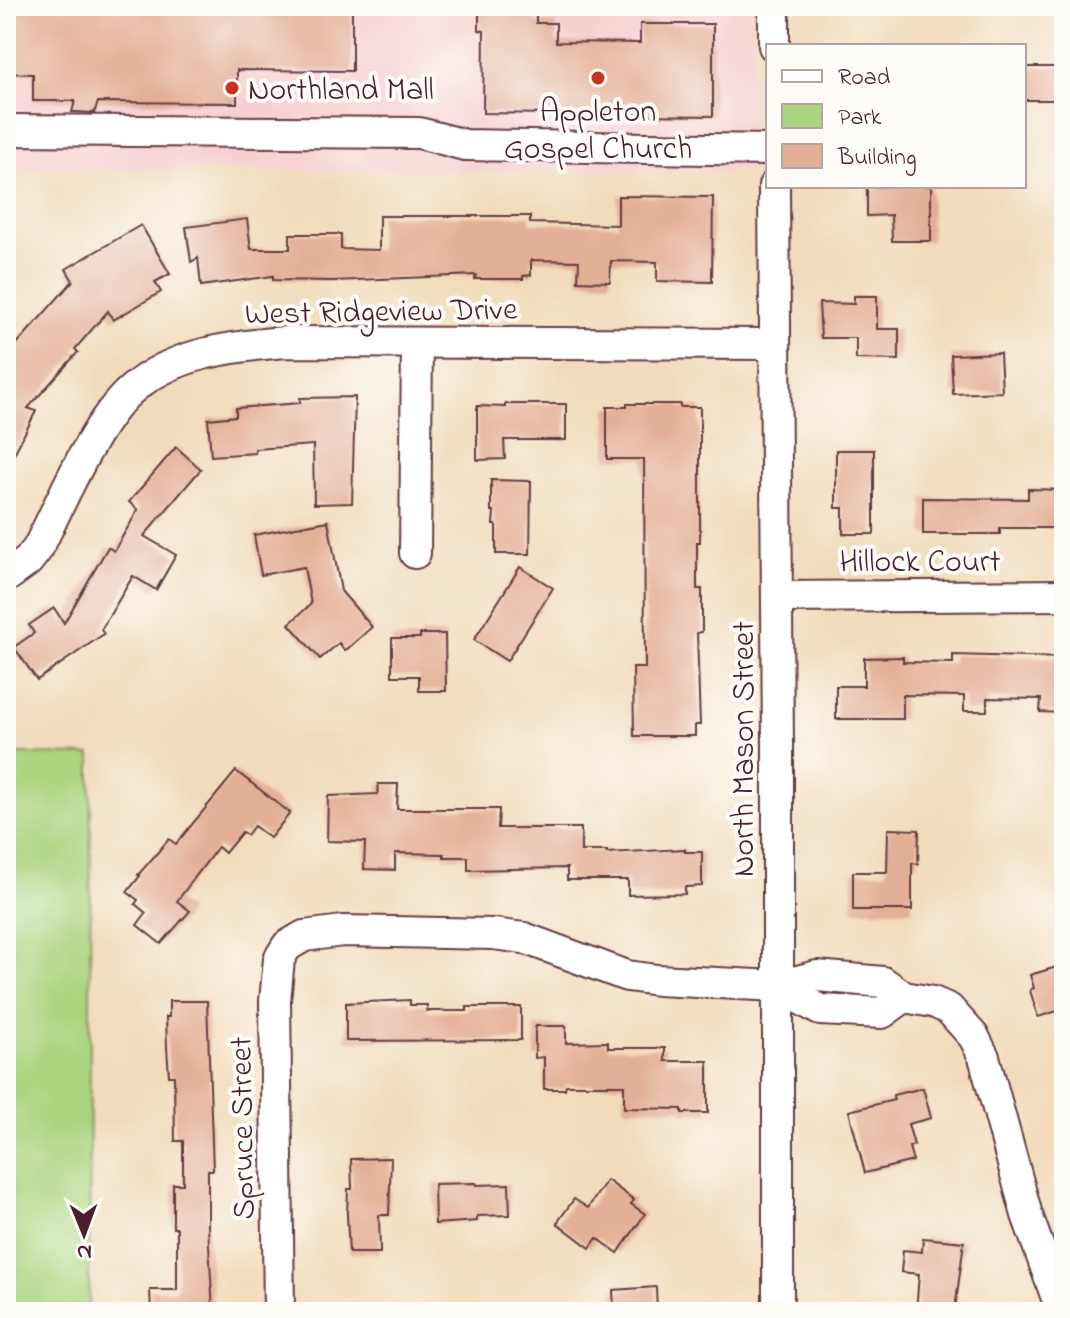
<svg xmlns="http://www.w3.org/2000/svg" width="1070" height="1318" font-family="'Indie Flower',sans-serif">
<rect width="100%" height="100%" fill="#fdfcf7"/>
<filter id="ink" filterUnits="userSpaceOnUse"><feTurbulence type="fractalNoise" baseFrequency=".0125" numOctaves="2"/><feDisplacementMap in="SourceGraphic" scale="16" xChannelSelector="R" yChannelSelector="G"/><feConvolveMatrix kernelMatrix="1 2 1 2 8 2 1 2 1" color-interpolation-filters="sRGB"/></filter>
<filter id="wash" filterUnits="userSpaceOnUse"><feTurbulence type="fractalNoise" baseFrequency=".006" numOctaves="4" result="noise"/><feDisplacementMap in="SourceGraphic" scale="32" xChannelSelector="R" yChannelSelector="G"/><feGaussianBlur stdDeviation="1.8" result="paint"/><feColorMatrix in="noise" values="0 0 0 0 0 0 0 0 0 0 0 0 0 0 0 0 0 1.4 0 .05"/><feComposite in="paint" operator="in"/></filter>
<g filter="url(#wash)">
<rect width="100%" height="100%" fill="#f2dbbc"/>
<polygon fill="#f7cfd0" points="6,6 752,6 753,172 6,170"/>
<polygon fill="#aad47f" stroke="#7a7a55" stroke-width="2" points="6,754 91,755 89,1312 6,1312"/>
<g id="blocks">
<g fill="#e3af96">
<polygon points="6,6 352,6 352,71 237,70 237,103 98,102 94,113 75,112 72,112 75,101 33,101 33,74 6,73"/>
<polygon points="479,6 536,6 536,23 556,23 556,42 640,43 640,24 713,24 713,116 483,113 484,31 479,30"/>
<rect x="1024" y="67" width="40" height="33"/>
<polygon points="891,186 931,186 931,241 892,241 891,215 867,216 867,187"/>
<polygon points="618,196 713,197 712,282 657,281 657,262 611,261 610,282 578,281 579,261 531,260 531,275 523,276 523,279 475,279 476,275 333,281 273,280 273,276 201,286 198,258 191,262 186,227 247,219 251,249 290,249 290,234 341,234 341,249 379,250 379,216 530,216 530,223 618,225"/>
<polygon points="141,225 170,274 155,282 161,292 113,320 108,311 75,349 78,352 28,408 36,411 6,470 6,356 73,281 66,269"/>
<polygon points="854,296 877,296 877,329 899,329 899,360 856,359 856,338 821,338 819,303 854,304"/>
<polygon points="1000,353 1002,392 953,394 951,355"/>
<polygon points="355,397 352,503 314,504 313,445 255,449 255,453 211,456 208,419 236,416 236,408 300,403 300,398"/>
<polygon points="505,404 566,404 566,440 504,440 505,459 477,460 477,406 505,407"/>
<polygon points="627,404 680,404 680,407 700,407 700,542 697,542 697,589 702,589 702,632 697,633 700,725 695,725 695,736 634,736 633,668 645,668 644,459 607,459 607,407 627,407"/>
<polygon points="176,447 201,469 144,536 176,555 156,590 133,576 101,630 104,634 37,680 14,647 34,633 29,625 54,608 64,623 108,547 114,551 138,510 129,502"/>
<polygon points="836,450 874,450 874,534 843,534 843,508 836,508"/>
<polygon points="491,480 531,481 530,554 496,554 496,525 493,525 494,511 491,511"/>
<polygon points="1028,489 1064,490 1064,528 1000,528 1000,534 923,534 923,498 1028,499"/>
<polygon points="328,521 341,591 372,627 345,651 339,643 320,659 289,624 311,604 304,567 261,575 254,535"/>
<polygon points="520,567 553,588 507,661 474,640"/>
<polygon points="420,634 445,634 446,691 419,691 419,676 392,676 392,638 420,638"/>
<polygon points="953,655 1064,658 1063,713 1040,712 1041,699 987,698 987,711 964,711 964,696 903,695 903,719 836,719 836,686 864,686 864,658 903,657 903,662 953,663"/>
<polygon points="236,771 290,813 270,838 254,826 247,835 242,832 225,853 218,847 177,901 190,911 161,944 137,925 146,913 135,904 138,900 127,892 140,876 138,875 169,839 176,844"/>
<polygon points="378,784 398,784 397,809 499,809 498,828 581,828 581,851 607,851 607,853 685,849 685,852 702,852 702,886 685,887 685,894 628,895 628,880 567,880 567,868 468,870 468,857 444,857 444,854 395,853 395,870 364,869 365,842 327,841 328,796 378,794"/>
<polygon points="888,829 919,830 918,864 912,863 912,910 853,910 853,872 887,872"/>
<polygon points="1060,966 1064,979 1064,1009 1038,1017 1030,990 1034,988 1030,975"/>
<polygon points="410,1000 410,1005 427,1005 427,1011 467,1011 467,1007 521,1007 521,1040 346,1041 346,1003"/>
<polygon points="169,1001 207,1001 213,1170 208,1170 208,1227 213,1312 151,1312 150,1290 177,1290 177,1228 173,1228 173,1184 183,1184 183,1141 175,1141 174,1076 169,1076 167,1047 166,1017 169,1017"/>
<polygon points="535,1026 566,1026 566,1043 608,1042 608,1048 665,1048 665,1061 708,1061 708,1113 682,1113 682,1109 624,1108 624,1085 566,1085 565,1089 544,1089 544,1057 535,1058"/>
<polygon points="923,1088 931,1118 908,1124 914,1145 909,1147 913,1161 865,1173 849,1111 894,1100 893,1095"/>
<polygon points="391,1158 389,1215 379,1215 380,1253 349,1253 347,1215 348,1189 352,1189 351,1159"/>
<polygon points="607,1180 634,1200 631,1204 645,1214 618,1253 597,1238 590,1248 557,1223 574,1199 588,1208"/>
<polygon points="476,1183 477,1185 509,1184 510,1215 477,1216 477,1221 435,1224 434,1184"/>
<polygon points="923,1238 964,1242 955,1310 949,1309 949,1312 916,1312 919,1274 901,1272 903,1250 922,1252"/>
<polygon points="656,1287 657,1312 614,1312 613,1290"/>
</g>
</g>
</g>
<g filter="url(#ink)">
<use href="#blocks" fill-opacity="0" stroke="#633b41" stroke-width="2"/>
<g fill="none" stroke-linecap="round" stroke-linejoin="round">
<defs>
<g id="minor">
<polyline points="774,46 774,6"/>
<polyline points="6,130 419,133 465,145 768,150"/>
<polyline points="774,186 778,748 778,1312"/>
<polyline points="415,553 417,344"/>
<path d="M6 577 28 561 38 548C61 503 94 422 131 390 173 353 233 346 286 342L774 344"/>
<polyline points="777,597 1064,595"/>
<polyline points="778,986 820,1010 882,1013 904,997"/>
<polyline points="279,1312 275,1001 279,959 287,946 304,936 343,931 493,934 524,938 627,976 657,980 778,986 817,976 883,982 904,997 933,1002 949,1009 974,1037 984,1057 1027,1215 1062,1312"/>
</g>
</defs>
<use href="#minor" stroke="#633b41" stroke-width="34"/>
<use href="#minor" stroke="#fff" stroke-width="30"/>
</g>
</g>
<g fill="#c8321e" stroke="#fdfcf7" stroke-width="3">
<circle cx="598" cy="78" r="8"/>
<circle cx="232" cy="88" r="8"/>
</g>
<g text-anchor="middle" stroke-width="8" stroke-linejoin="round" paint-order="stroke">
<g font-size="32" fill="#4a1f2b" stroke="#fdfcf7" text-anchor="start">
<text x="248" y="99">Northland Mall</text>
<text x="598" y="121" text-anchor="middle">Appleton<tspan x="598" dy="37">Gospel Church</tspan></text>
</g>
<g font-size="32" fill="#4a1f2b" stroke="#fdfcf7">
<text transform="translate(381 310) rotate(-1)" y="11">West Ridgeview Drive</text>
<text x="920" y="571">Hillock Court</text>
<text transform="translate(742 749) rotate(-90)" y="11">North Mason Street</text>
<text transform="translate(241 1128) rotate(-91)" y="11">Spruce Street</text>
</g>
</g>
<rect width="1070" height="1318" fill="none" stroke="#fdfcf7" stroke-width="32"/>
<rect x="766" y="44" width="260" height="144" fill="#fdfcf7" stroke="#b5a4a5" stroke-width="2"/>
<rect x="782" y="70" width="40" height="12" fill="#ffffff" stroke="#b5a4a5" stroke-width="2"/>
<text x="838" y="84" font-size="24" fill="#4a1f2b">Road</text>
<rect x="782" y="104" width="40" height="24" fill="#aad47f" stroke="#b5a4a5" stroke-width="2"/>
<text x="838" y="124" font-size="24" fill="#4a1f2b">Park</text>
<rect x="782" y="144" width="40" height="24" fill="#e3af96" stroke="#b5a4a5" stroke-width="2"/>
<text x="838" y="164" font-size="24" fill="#4a1f2b">Building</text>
<g transform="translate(84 1234) rotate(179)" stroke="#fdfcf7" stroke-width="6" paint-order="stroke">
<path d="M0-6L14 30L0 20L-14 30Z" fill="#4a1f2b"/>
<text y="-12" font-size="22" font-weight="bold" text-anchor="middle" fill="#4a1f2b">N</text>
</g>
</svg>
